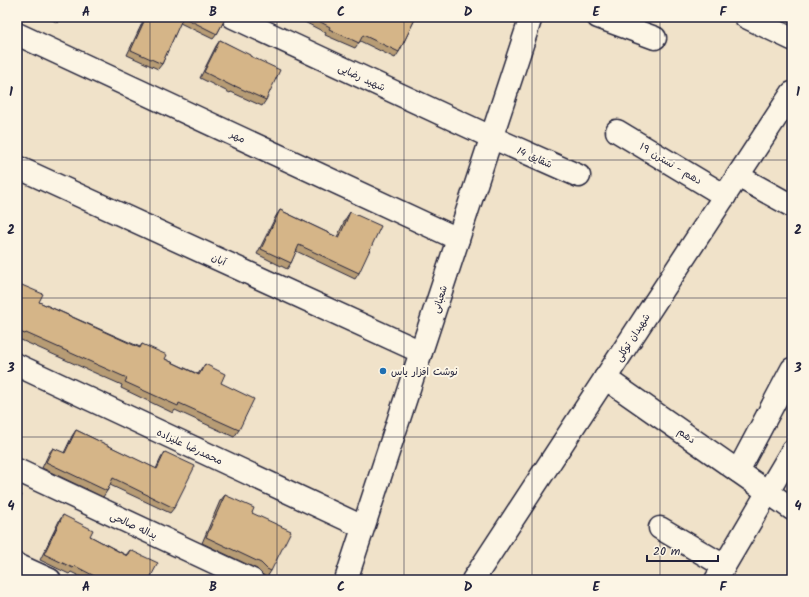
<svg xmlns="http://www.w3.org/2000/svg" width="809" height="597" font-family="Kalam,'Playpen Sans Arabic',sans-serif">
<rect width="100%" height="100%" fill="#f0e2c9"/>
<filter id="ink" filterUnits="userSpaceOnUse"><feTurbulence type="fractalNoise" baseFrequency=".025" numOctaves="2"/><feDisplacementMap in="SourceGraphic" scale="8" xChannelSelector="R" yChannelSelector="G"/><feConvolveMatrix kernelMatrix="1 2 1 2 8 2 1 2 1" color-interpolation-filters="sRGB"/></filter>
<g filter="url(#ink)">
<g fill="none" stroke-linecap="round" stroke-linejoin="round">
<defs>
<g id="street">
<polyline points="233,17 491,137 579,176"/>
<polyline points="598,17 655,38"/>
<polyline points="746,17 792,39"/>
<polyline points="17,34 458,239"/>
<polyline points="617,131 725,196"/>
<polyline points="17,167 421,352"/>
<polyline points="738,176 792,206"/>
<polyline points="17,365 363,527"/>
<polyline points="605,378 792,509"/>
<polyline points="17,470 252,580"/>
<polyline points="738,471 792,369"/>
<polyline points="660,528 724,566"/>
<polyline points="17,565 50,580"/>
<polyline points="716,580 792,451"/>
</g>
<g id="secondary">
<polyline points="346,580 531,17"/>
<polyline points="473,580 792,93"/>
</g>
</defs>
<use href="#street" stroke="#22223b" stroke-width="25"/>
<use href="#secondary" stroke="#22223b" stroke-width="25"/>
<use href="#street" stroke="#fcf5e5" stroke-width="22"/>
<use href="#secondary" stroke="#fcf5e5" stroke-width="22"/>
</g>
<g fill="#b79c75" stroke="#22223b">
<polygon points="47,17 62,17 58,23"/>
<polygon points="145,17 226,17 217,34 213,39 180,23 162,64 158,69 127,55"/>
<polygon points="295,17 416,17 399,52 395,58 360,41 355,48 325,35 326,33"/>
<polygon points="220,40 250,56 266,100 262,106 231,92 230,93 200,78 216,46"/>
<polygon points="280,210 337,237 346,218 350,212 359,273 355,279 296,251 291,263 287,269 257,254 276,216"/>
<polygon points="17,283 39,302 140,347 142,344 165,359 198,374 205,364 221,383 239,430 234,437 175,410 173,413 121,388 122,385 21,340 20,341 17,340"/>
<polygon points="76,430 156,469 161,458 165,452 174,508 170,513 110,485 107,491 103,497 42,468 49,453 53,448 64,453 72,436"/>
<polygon points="225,495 252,513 271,571 267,577 263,575 257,569 202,543 220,501"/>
<polygon points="63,515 90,536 126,555 130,550 149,580 87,580 71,572 69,574 40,560 59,521"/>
</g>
<g fill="#d5b588" stroke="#22223b">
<polygon points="146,17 226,17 217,34 183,17 162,64 131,50"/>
<polygon points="311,17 416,17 399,52 363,35 359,43 329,29 330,27"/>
<polygon points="220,40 250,55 250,56 280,70 266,100 235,86 234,87 204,72"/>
<polygon points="280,210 339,238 350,212 381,226 359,273 299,245 291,263 261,249"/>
<polygon points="17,283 43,294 39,302 140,348 142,344 167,355 165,359 199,375 205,364 225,374 221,383 254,399 239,430 179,403 178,406 125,382 127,378 26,333 25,334 17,331"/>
<polygon points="76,430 157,469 165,452 195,466 174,508 113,478 107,491 46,462 53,448 65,453"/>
<polygon points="17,492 22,495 17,505"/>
<polygon points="225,495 254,508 252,513 291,531 271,571 267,569 261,563 206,537"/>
<polygon points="63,515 93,530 90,536 127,556 130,550 158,563 149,580 102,580 75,566 73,568 44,554"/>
</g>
</g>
<path fill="none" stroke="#22223b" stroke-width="1" stroke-opacity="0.55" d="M150 17V580M277 17V580M404 17V580M532 17V580M660 17V580M17 160H792M17 298H792M17 437H792"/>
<circle fill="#1f6fb2" stroke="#fcf5e5" stroke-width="1.5" cx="383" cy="371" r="4"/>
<g text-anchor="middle" stroke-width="4" stroke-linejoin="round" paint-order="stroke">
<g font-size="10" fill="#22223b" stroke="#fcf5e5">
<text transform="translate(362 77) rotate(25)" y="4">شهید رضایی</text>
<text transform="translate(238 136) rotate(25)" y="4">مهر</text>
<text transform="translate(535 157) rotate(24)" y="4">شقایق 14</text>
<text transform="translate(671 163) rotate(31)" y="4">دهم - نسترن ۱۹</text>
<text transform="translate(219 259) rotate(25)" y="4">آبان</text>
<text transform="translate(439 299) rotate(-72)" y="4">شعبانی</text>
<text transform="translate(632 337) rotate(-57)" y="4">شهیدان توکلی</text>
<text transform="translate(687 435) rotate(35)" y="4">دهم</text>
<text transform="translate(190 446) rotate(25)" y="4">محمدرضا علیزاده</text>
<text transform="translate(134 525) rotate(25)" y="4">یداله صالحی</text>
</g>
<g font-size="10" fill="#22223b" stroke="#fcf5e5" text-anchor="start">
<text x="391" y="375">نوشت افزار یاس</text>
</g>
</g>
<rect width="809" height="597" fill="none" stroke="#fcf5e5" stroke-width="44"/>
<path d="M647 555v6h71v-6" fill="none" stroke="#22223b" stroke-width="2"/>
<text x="653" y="555" font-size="12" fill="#22223b" stroke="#fcf5e5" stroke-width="3" paint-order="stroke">20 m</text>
<rect x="22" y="22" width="765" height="553" fill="none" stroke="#22223b" stroke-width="1.5"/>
<g font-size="13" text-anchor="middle" font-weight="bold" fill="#22223b">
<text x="86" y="16">A</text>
<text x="213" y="16">B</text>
<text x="341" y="16">C</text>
<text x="468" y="16">D</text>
<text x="596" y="16">E</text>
<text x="723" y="16">F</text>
<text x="11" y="96">1</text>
<text x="798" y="96">1</text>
<text x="11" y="234">2</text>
<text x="798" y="234">2</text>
<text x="11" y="372">3</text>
<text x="798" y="372">3</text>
<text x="11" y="510">4</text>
<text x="798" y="510">4</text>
<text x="86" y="591">A</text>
<text x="213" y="591">B</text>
<text x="341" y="591">C</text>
<text x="468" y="591">D</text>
<text x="596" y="591">E</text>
<text x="723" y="591">F</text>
</g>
</svg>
